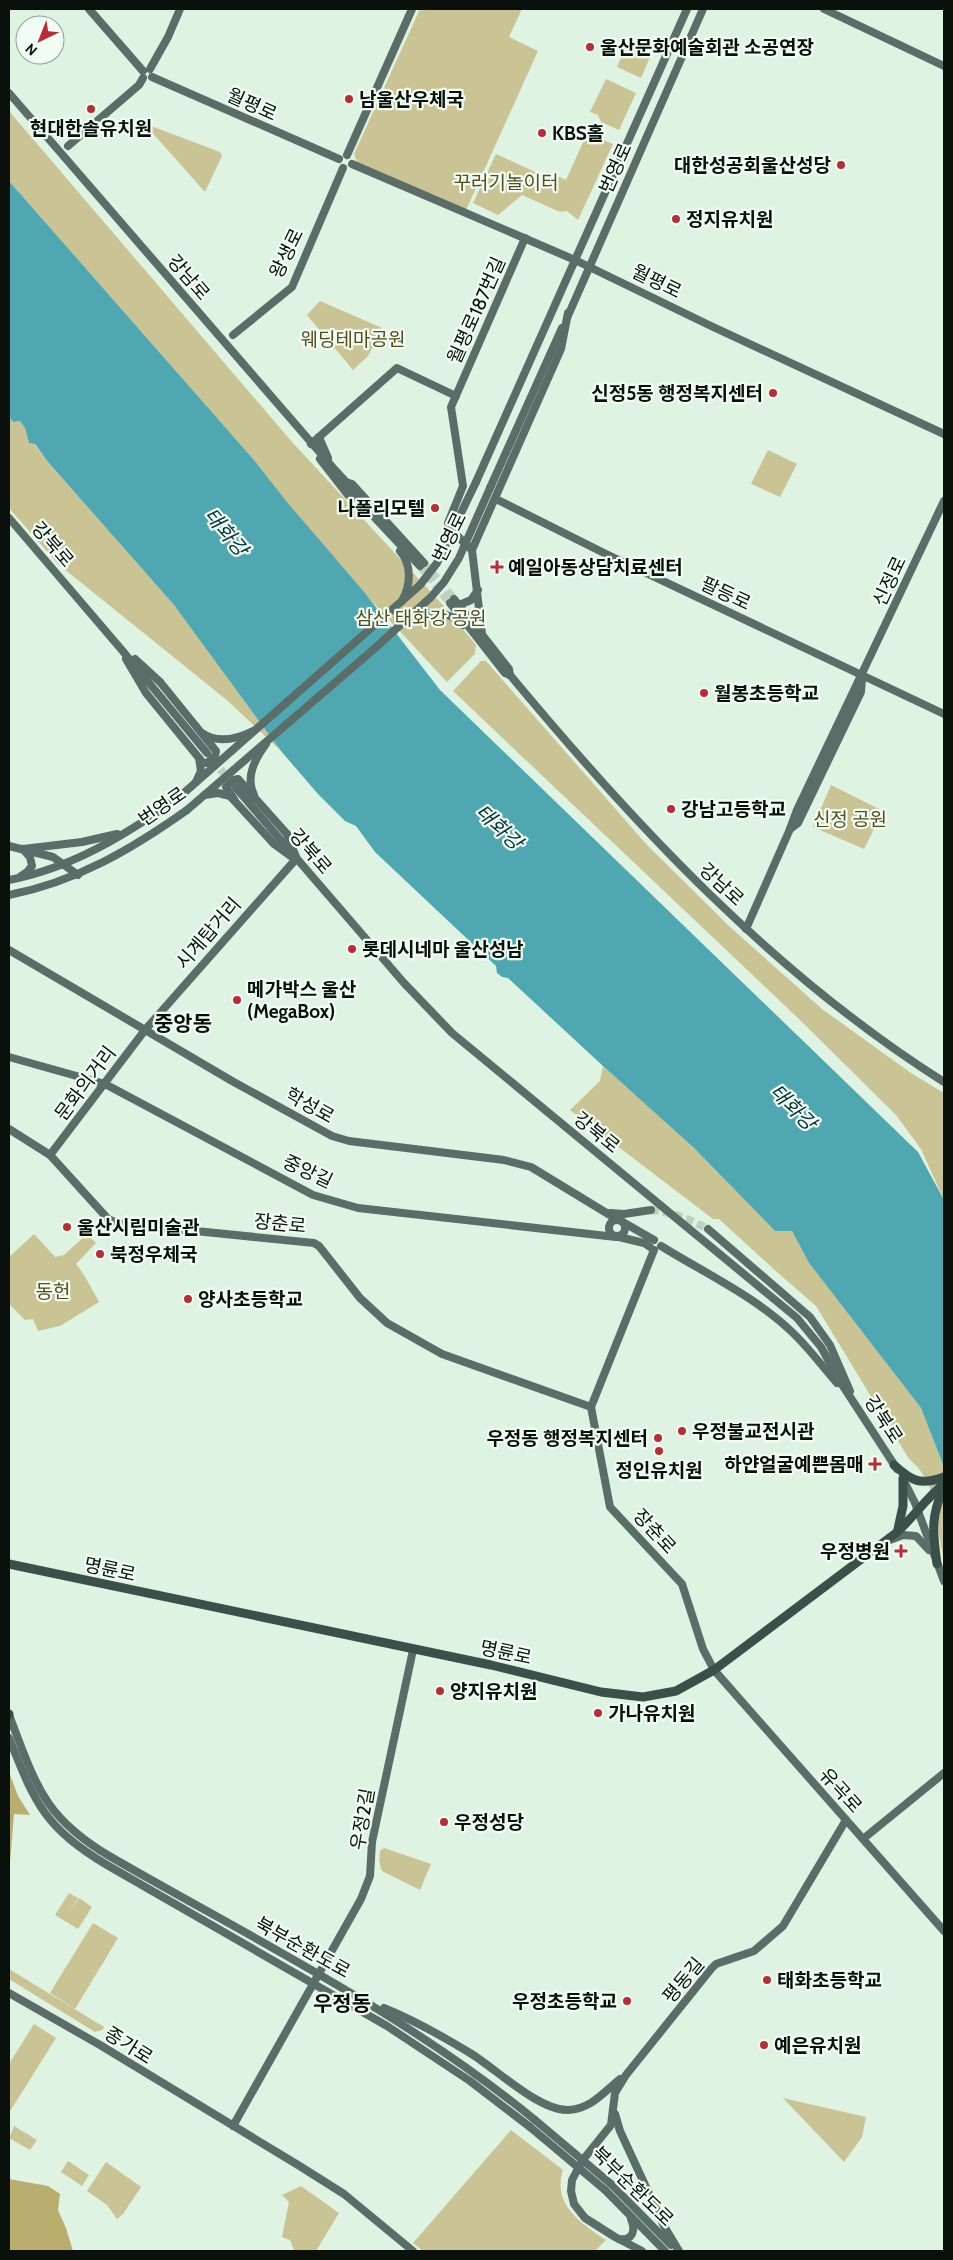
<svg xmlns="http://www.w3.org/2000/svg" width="953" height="2260" font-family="Cabin,'Noto Sans KR',sans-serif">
<rect width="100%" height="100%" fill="#def3e2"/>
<g fill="#cac393">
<polygon points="420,9 522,9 509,37 538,51 466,210 357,162 354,154"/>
<polygon points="627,44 651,55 641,78 617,67"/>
<polygon points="606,79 636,93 619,130 601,122 598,115 590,112"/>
<polygon points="9,111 292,442 441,603 476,645 475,654 447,682 315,540 254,460 9,181"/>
<polygon points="151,126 220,152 222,156 205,192 149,129"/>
<polygon points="594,136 613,144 578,220 567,211 560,212 522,195 498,215 473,203 496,154 544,176 548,172 566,180 585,138"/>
<polygon points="320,301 382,328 368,356 353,370 307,315"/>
<polygon points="9,417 13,422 20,421 25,428 29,443 34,444 48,462 174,605 281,751 228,701 58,564 9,508"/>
<polygon points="768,450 797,464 780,497 751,484"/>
<polygon points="481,661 486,661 647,845 729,926 822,1009 911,1073 944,1093 944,1200 921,1149 896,1115 800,1020 453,691"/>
<polygon points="831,785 883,811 864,849 813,827"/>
<path d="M603 1066 694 1148 775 1231H792L809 1263 921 1408 944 1467V1559C934 1524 941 1485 909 1459L816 1306 778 1273 719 1219H713L570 1110 600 1081Z"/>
<path d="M34 1234 55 1257 64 1255 87 1234 96 1243 76 1264C86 1276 91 1288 99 1302L60 1326 38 1331 33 1319 25 1320 9 1304V1257Z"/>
<path d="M384 1848 431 1864 420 1890 382 1871C379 1864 379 1858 380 1851Z"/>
<polygon points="69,1893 78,1898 70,1912 79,1898 92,1907 78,1929 55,1915"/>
<polygon points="93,1923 118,1938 75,2009 50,1993"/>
<polygon points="9,1969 104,2027 102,2030 95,2032 9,1979"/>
<polygon points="34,2024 56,2038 9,2113 9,2064"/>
<polygon points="783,2098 866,2117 862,2137 844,2162"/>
<polygon points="14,2126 37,2140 30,2150 9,2138"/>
<path d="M511 2130 563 2170C552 2205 581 2223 606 2240L595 2251H423L413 2243Z"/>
<polygon points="68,2161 89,2175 82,2186 61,2172"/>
<polygon points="106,2162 141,2187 123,2214 117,2219 107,2205 87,2191"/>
<polygon points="301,2186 339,2213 316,2251 294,2251 290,2240 282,2237 289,2202 282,2195"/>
</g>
<g fill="#b9ae6e">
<polygon points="9,1772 18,1796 30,1815 14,1814 9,1875"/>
<polygon points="9,2179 48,2186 60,2194 58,2210 66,2228 73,2251 9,2251"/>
</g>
<polygon fill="#4fa8b1" points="9,181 254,460 286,501 365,593 440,690 918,1152 944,1200 944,1467 921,1408 809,1263 792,1231 775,1231 694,1148 603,1066 508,978 502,977 497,973 496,966 375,852 356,826 345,821 318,794 281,751 174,605 48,462 35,444 29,443 25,428 20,421 13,422 9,417"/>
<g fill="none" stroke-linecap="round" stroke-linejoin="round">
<g stroke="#bed1c2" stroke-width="8" stroke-dasharray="8 4" stroke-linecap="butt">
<polyline points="424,563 454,599"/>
<polyline points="420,566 450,603"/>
<polyline points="213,760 230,781"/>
<path d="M651 1210C671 1212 690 1219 708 1229"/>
</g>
<g stroke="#5b6d68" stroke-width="8">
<polyline points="89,9 143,71"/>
<polyline points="824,9 944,66"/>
<polyline points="150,69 168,37 180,9"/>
<polyline points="152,77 339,159"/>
<polyline points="9,93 335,470 346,482 348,489 420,566"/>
<polyline points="68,146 139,85 143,78"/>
<polyline points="347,155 412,9"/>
<polyline points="352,164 575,260 711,326 944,434"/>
<polyline points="525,238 451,407 463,486 448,523 450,529 472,550 561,349 568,313"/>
<polyline points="567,318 703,9"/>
<polyline points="233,335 292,287 343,168"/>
<polyline points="319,437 328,458"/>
<polyline points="311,444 397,368 456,396"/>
<polyline points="320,459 348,495"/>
<polyline points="346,482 352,484 424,563"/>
<polyline points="476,482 687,9"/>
<polyline points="490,488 562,328"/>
<polyline points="496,499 606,554 944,714"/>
<polyline points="9,518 121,649 207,753"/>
<polyline points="472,550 482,634"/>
<path d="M400 551C412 565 411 585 402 601"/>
<polyline points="454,599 509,669 510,675"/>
<path d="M450 603 505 673 510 675C637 828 775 975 944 1082"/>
<polyline points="459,605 471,600 478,590"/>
<path d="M407 620C426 611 448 609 463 625"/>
<polyline points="126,659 146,693 199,758 201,771 196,782"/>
<polyline points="135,659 160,682"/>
<path d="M202 733C218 744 237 739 253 731"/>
<polyline points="236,788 404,983 452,1033 797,1318 821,1347 841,1383 897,1469"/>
<polyline points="205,795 218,793 230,796 274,844 292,857"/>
<path d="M254 795C245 777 255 759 266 744"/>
<polyline points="790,829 798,823 861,692 862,679"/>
<polyline points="287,834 296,857"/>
<polyline points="9,846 53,857 78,875"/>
<polyline points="23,849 82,842 117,834"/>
<polyline points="21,876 27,872 32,866 30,857 23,849"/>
<path d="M9 880C72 868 125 835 177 799"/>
<path d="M9 895C76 882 132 849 187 810"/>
<polyline points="746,929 790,829 797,810 944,501"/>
<polyline points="9,950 232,1081 332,1136 349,1141 504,1160 531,1167 618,1220"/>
<polyline points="9,1057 105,1084 313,1195 358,1208 616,1237"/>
<polyline points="9,1129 50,1155 108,1219 117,1223 314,1243 319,1246 360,1298 387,1323 442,1354 591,1407 610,1507 682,1584 703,1649 714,1670 944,1931"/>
<polyline points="50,1155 145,1030 296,859"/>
<polyline points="610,1213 624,1214 651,1210"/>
<circle cx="617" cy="1228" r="8"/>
<polyline points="621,1221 654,1240"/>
<polyline points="708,1229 810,1317 830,1345 850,1391"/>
<polyline points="619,1237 644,1243 650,1247"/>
<path d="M661 1246C703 1272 756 1297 792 1332 808 1347 822 1366 837 1383"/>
<polyline points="591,1407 654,1250"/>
<polyline points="903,1479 915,1503 944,1581"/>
<polyline points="890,1540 903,1535 916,1536 929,1550"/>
<path d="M9 1715C36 1785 43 1817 111 1857 255 1940 406 2014 535 2120"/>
<path d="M9 1738C35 1803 44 1827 107 1865L387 2026 470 2081 530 2127"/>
<polyline points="863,1839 944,1773"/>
<polyline points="9,1993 100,2045 298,2165 344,2194 413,2251"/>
<path d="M384 2008C414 2020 442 2036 470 2053 495 2068 539 2111 568 2110 591 2109 604 2092 620 2079"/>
<polyline points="615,2114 620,2131 664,2226 679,2251"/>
<polyline points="233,2126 361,1899 370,1876 372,1842 413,1650"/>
<polyline points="611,2184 671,2245"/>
<polyline points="605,2190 665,2251"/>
<path d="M619 2239C633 2241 636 2230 631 2219"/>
<polyline points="642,2251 615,2237 585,2218 574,2204 571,2191 572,2180 582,2161 611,2125 615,2093 626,2075 711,1969 716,1964 754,1951 783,1926 846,1820"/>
</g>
<g stroke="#3b504a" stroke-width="9">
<path d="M894 1465C912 1481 920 1486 944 1477"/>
<polyline points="898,1529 903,1506 903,1478"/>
<path d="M9 1564 491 1665 601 1692 643 1697 676 1691 714 1670 896 1533C914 1517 926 1498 944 1484"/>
<path d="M937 1564C933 1534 930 1516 944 1488"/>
<polyline points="9,1714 9,1715"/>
</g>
<g stroke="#5b6d68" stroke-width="8">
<polyline points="160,682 216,751 215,756 207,763 203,763 199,758"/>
<polyline points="177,799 420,585 437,563 476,482"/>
<polyline points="234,799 226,787 234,780 238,779 287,834"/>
<polyline points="187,810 374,649 431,597 444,582 459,558 490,488"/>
<polyline points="535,2120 611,2184"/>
<polyline points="530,2127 605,2190"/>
</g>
</g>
<g fill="#bb2b35" stroke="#f1fef4" stroke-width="2">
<circle cx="590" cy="47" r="5"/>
<circle cx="349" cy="99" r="5"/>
<circle cx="91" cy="109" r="5"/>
<circle cx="542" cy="133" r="5"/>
<circle cx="841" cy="165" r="5"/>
<circle cx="676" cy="219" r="5"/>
<circle cx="773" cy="393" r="5"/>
<circle cx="435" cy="508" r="5"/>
<path d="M494.5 559.5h5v5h5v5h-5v5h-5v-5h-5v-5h5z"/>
<circle cx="704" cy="693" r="5"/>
<circle cx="671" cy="809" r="5"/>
<circle cx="352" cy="949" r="5"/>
<circle cx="237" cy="1000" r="5"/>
<circle cx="67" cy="1227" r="5"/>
<circle cx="100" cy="1254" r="5"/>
<circle cx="188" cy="1299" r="5"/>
<circle cx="682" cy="1431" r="5"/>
<circle cx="658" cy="1438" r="5"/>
<circle cx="659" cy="1451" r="5"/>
<path d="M872.5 1456.5h5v5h5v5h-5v5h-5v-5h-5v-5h5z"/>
<path d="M898.5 1543.5h5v5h5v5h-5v5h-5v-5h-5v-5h5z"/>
<circle cx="440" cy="1691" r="5"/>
<circle cx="598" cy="1713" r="5"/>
<circle cx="444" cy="1822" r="5"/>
<circle cx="767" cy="1980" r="5"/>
<circle cx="627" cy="2001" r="5"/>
<circle cx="764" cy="2045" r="5"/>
</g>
<g text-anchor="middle" stroke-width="4.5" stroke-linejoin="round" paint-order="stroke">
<g font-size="19" font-weight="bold" fill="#0a110c" stroke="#f1fef4" text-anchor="start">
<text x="600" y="54">울산문화예술회관 소공연장</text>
<text x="359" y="106">남울산우체국</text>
<text x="91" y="135" text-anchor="middle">현대한솔유치원</text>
<text x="552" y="140">KBS홀</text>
<text x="831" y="172" text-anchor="end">대한성공회울산성당</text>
<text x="686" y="226">정지유치원</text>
<text x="763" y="400" text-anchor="end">신정5동 행정복지센터</text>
<text x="425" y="515" text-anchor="end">나폴리모텔</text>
<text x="508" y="574">예일아동상담치료센터</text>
<text x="714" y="700">월봉초등학교</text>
<text x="681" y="816">강남고등학교</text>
<text x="362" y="956">롯데시네마 울산성남</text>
<text x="247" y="996">메가박스 울산<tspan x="247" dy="22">(MegaBox)</tspan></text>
<text x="77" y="1234">울산시립미술관</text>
<text x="110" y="1261">북정우체국</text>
<text x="198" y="1306">양사초등학교</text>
<text x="692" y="1438">우정불교전시관</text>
<text x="648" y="1445" text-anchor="end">우정동 행정복지센터</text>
<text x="864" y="1471" text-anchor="end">하얀얼굴예쁜몸매</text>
<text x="659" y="1477" text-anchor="middle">정인유치원</text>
<text x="890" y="1558" text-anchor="end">우정병원</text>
<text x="450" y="1698">양지유치원</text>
<text x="608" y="1720">가나유치원</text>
<text x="454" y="1829">우정성당</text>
<text x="777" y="1987">태화초등학교</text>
<text x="617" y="2008" text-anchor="end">우정초등학교</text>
<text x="774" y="2052">예은유치원</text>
</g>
<g font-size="19" fill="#0a110c" stroke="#f1fef4">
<text transform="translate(252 104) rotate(24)" y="7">월평로</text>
<text transform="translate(615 168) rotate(-66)" y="7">번영로</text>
<text transform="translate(286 253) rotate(-64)" y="7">왕생로</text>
<text transform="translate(189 277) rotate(49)" y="7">강남로</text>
<text transform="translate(657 281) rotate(26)" y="7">월평로</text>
<text transform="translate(476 310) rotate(-66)" y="7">월평로187번길</text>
<text transform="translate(449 537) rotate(-64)" y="7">번영로</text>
<text transform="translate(53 544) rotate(49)" y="7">강북로</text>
<text transform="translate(889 581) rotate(-65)" y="7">신정로</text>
<text transform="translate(726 593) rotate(25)" y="7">팔등로</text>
<text transform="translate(162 806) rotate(-35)" y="7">번영로</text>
<text transform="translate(311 851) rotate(49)" y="7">강북로</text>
<text transform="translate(722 884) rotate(43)" y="7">강남로</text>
<text transform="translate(208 933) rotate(-49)" y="7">시계탑거리</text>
<text transform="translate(85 1083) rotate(-53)" y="7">문화의거리</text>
<text transform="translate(310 1105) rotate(29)" y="7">학성로</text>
<text transform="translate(597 1132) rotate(39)" y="7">강북로</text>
<text transform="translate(308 1171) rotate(25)" y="7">중앙길</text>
<text transform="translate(280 1223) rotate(6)" y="7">장춘로</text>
<text transform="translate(884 1419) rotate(57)" y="7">강북로</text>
<text transform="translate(655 1531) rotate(47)" y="7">장춘로</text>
<text transform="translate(110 1569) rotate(12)" y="7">명륜로</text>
<text transform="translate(506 1652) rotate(12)" y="7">명륜로</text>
<text transform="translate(841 1790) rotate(48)" y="7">유곡로</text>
<text transform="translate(362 1819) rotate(-80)" y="7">우정2길</text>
<text transform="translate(303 1947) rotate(29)" y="7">북부순환도로</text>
<text transform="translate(683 1980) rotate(-50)" y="7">평동길</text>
<text transform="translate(129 2045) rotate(32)" y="7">종가로</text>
<text transform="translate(633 2186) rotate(44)" y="7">북부순환도로</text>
</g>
<g font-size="19" fill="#554d1c" stroke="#f1fef4">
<text x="506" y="189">꾸러기놀이터</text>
<text x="353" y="346">웨딩테마공원</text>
<text x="421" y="625">삼산 태화강 공원</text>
<text x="850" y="826">신정 공원</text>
<text x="53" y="1298">동헌</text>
</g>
<g font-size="20" font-style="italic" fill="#043135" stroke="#f1fef4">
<text transform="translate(226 532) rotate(50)" y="7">태화강</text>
<text transform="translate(499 827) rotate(43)" y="7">태화강</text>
<text transform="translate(793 1107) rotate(45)" y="7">태화강</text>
</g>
<g font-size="21" font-weight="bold" fill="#0a110c" stroke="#f1fef4">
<text x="183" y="1031">중앙동</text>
<text x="342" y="2011">우정동</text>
</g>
</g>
<rect width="953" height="2260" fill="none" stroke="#0a110c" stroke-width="20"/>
<g transform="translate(40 40) rotate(223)"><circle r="24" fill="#f1fef4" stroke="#959f97"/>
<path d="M0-4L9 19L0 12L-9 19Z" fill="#bb2b35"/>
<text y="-8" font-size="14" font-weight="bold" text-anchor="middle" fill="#0a110c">N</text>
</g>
</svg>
